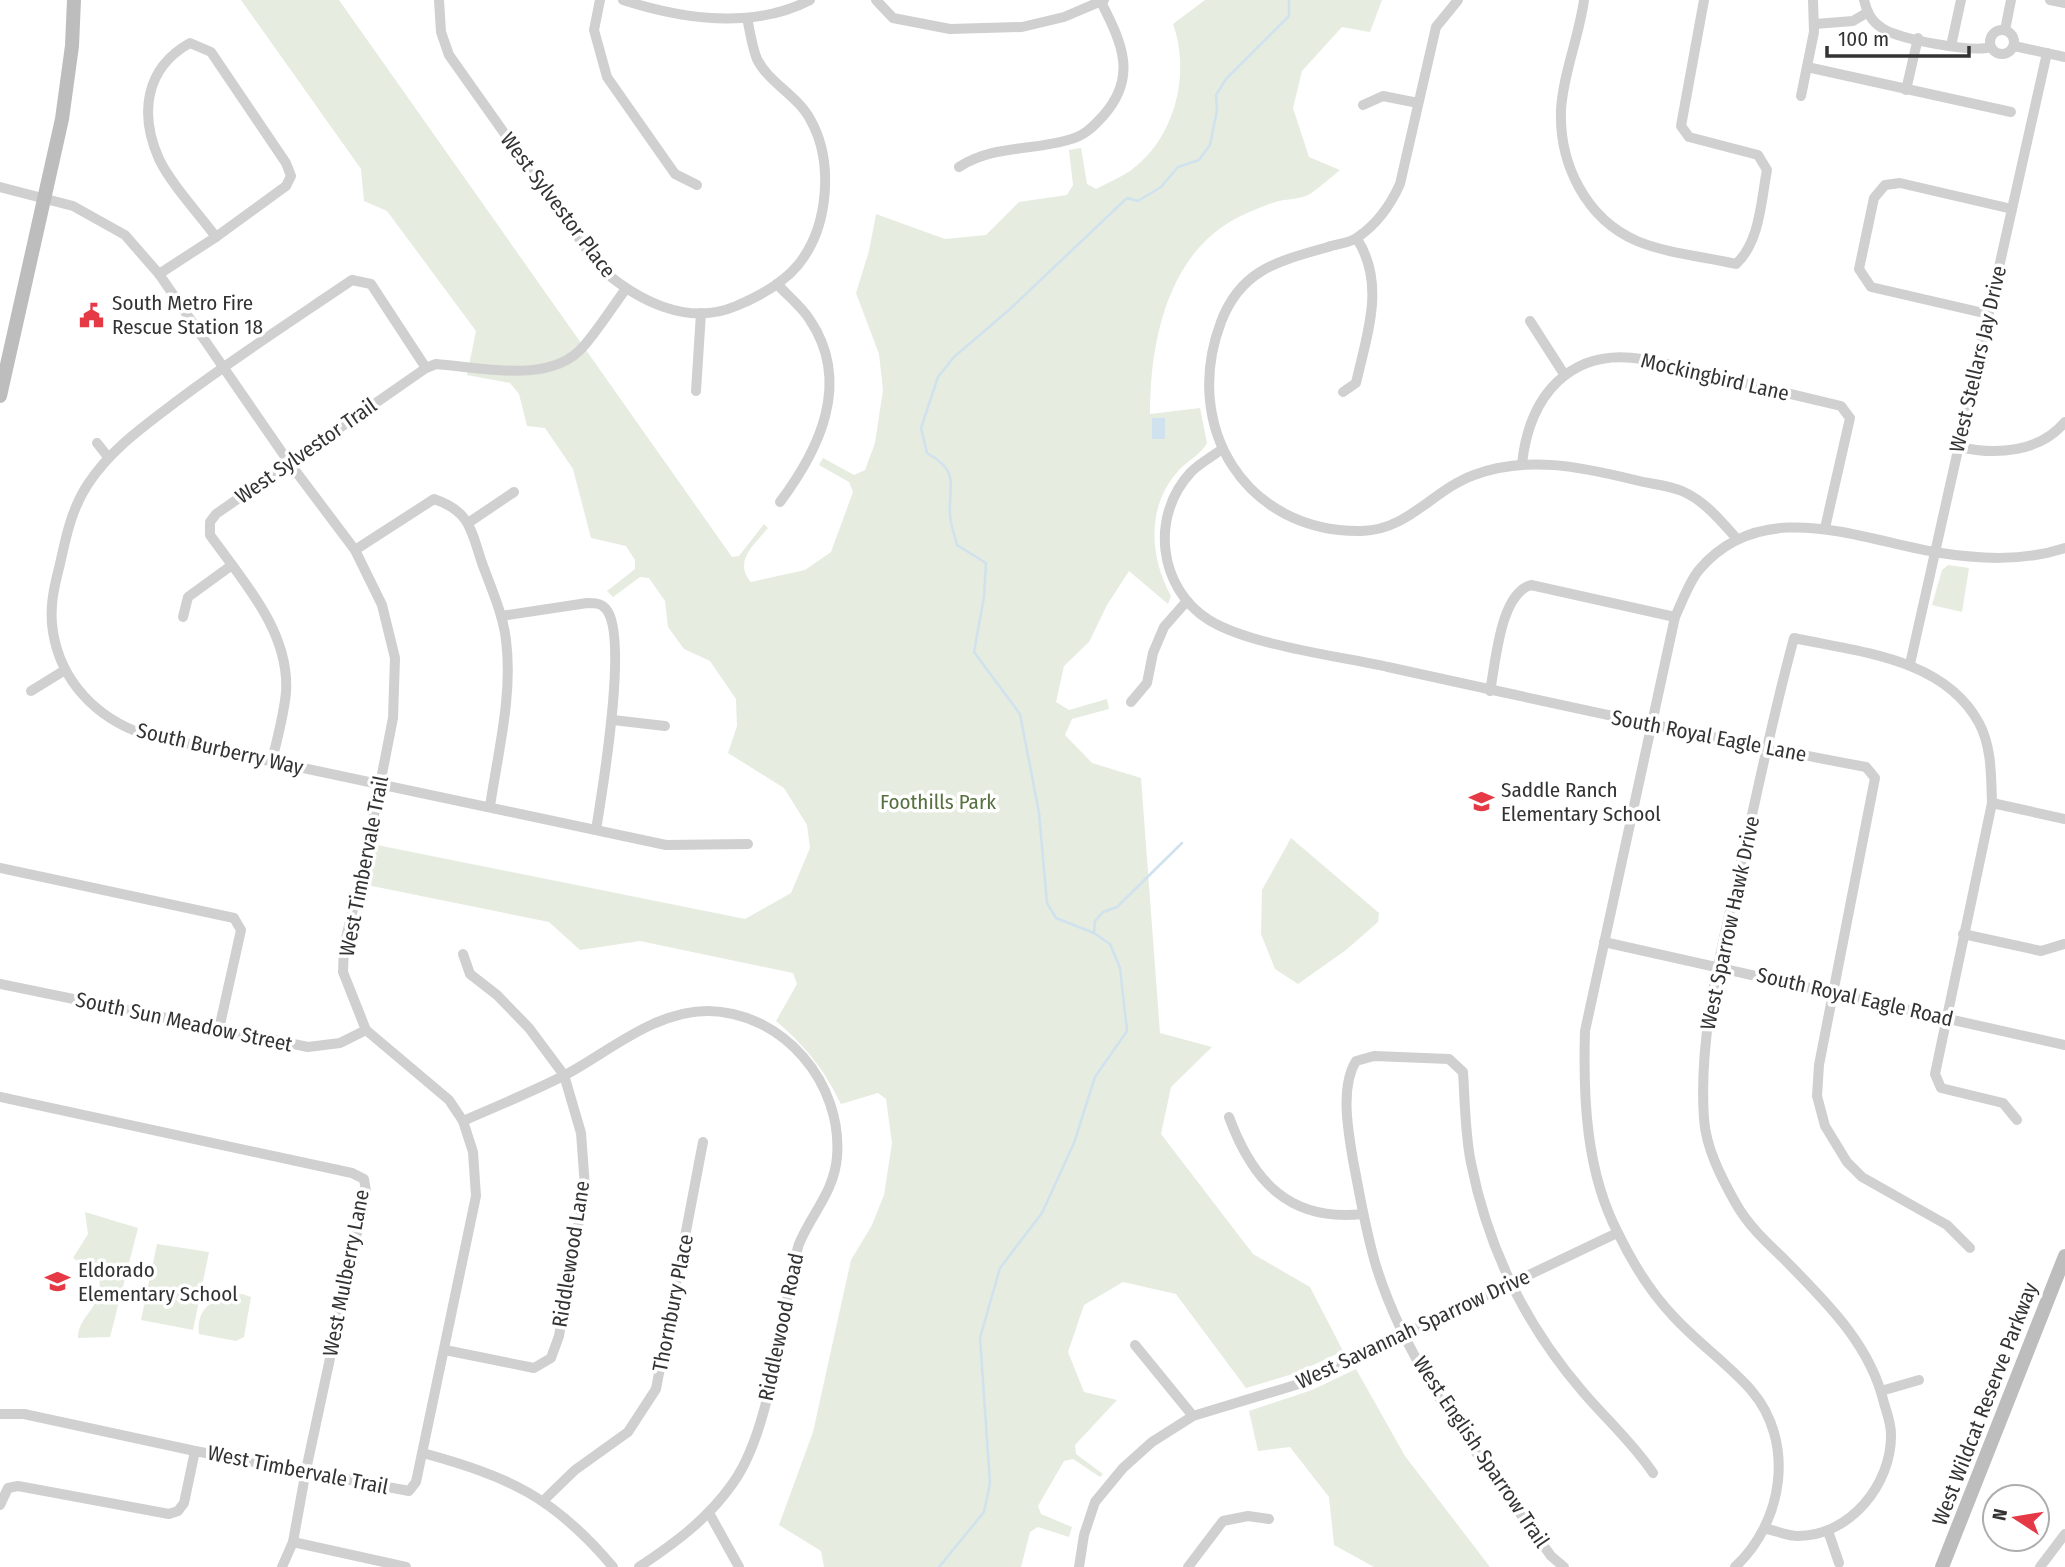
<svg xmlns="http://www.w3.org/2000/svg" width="2065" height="1567" font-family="'Fira Sans Condensed',sans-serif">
<rect width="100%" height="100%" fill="#fff"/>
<g fill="#e6ecdf">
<path d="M241 0H339L732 557 739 556 764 524 768 528C754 545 733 561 751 582L805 570 831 552 853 492 849 482 819 465 823 458 854 475 865 470 875 443 883 390 879 354 856 293 869 251 876 214 945 239 986 235 1019 202 1067 195 1073 185 1069 150 1081 148 1087 184 1096 189C1107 183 1119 178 1130 171 1175 139 1191 74 1173 24L1205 0H1382L1370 32 1342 27 1302 71 1293 108 1309 157 1340 170C1330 178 1320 187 1310 194 1301 199 1288 199 1279 201 1267 204 1254 210 1243 215 1168 249 1150 341 1150 414L1200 408 1207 443C1201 454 1189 460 1180 469 1146 505 1149 556 1171 596L1168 604 1129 571 1107 605 1089 642 1064 666 1056 702 1069 710 1107 699 1109 709 1072 719 1065 735 1092 763 1141 778 1160 1033 1212 1047 1171 1087 1161 1134 1253 1254 1310 1287 1343 1351 1296 1373 1246 1388 1176 1294 1123 1282 1084 1305 1068 1352 1084 1392 1117 1400 1075 1445 1076 1454 1103 1474 1100 1477 1073 1459 1064 1461 1038 1506 1041 1514 1072 1527 1069 1537 1038 1527 1030 1532 1021 1567H824L821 1551 779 1525 813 1432 851 1260 872 1225 884 1195 892 1143 886 1099 878 1093 841 1104C823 1068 807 1048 776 1021L797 984 793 973 640 941 580 950 549 922 367 885 377 845 745 919 791 893 810 848 807 825 784 788 728 753 737 726 736 699 710 661 684 649 668 627 665 601 649 578 640 577 613 597 607 591 635 569V560L626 546 591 538 573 469 545 428 527 426 519 394 510 383 467 375 476 331 387 211 364 201 361 169Z"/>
<polygon points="1948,565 1969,568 1962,612 1932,605 1942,570"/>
<polygon points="1291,838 1379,913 1378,922 1346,950 1298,984 1275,969 1261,934 1262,890"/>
<path d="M85 1212 138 1228 110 1337 78 1338C78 1314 104 1310 99 1276L73 1258 88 1234Z"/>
<polygon points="157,1244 209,1252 193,1330 141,1320"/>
<path d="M242 1294 251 1297 244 1337 236 1341 199 1334C195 1306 218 1295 242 1294Z"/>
<polygon points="1356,1369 1405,1456 1490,1567 1374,1567 1334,1545 1329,1497 1290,1447 1258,1451 1249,1411 1312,1390"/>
</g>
<rect fill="#cfe2ee" x="1152" y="418" width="13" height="21"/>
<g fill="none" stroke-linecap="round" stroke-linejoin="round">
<g stroke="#cfe2ee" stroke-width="2.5">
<polyline points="1094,933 1095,921 1103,912 1117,907 1182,843"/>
<path d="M939 1567 984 1512 990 1483 980 1338 1000 1268 1042 1213 1074 1143 1095 1077 1127 1031 1120 968 1110 944 1094 933 1056 918 1047 903 1039 813 1020 714 974 652 984 597 986 563 957 545C955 536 951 526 950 516 948 484 961 472 927 453L921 428 938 377 954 357 1010 309 1127 198 1138 201 1161 187 1178 167 1199 160 1210 145 1217 110 1216 95 1226 79 1289 16V0"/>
</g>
<g stroke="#d0d0d0" stroke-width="10">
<path d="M439 0 441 32 449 55 600 268C637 300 687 327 736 306 758 297 782 284 798 265 829 227 834 161 810 119 798 96 768 82 757 59 752 47 750 31 747 18"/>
<polyline points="600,0 594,30 607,77 675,174 697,185"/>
<path d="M623 0C682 19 752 30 810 0"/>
<polyline points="876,0 893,18 950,29 1022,27 1064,17 1104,0"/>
<path d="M1458 0 1436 27 1400 184C1391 204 1377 224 1358 237 1351 243 1337 244 1328 247 1279 261 1241 269 1221 322 1181 427 1246 533 1362 531 1408 530 1433 490 1474 475 1527 455 1582 467 1635 480 1650 484 1668 485 1682 491 1705 501 1721 521 1737 539"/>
<path d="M1584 0C1579 37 1563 74 1561 110 1559 164 1586 219 1637 241 1665 253 1706 257 1736 264 1760 242 1761 201 1767 170L1758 155 1689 137 1681 126 1704 0"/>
<path d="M1864 0C1867 12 1871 21 1882 28 1897 39 1973 53 1991 47"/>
<polyline points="2050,0 2065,3"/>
<polyline points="1815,24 1853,21 1868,12"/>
<polyline points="2005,30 2011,0"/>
<circle cx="2002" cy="42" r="12"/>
<path d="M190 43 211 52 286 163 291 176 286 186 216 237C199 214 171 184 159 159 139 114 145 68 190 43Z"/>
<polyline points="1951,46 1961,0"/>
<polyline points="2014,46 2065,57"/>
<polyline points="1807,67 2011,112"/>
<polyline points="1906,90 1918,38"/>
<polyline points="1801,96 1814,32 1813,0"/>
<polyline points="1363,105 1383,96 1418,103"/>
<path d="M959 167C993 145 1031 151 1068 140 1084 136 1092 128 1103 116 1138 77 1122 43 1101 2"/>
<polyline points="0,187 73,206 125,235 159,274 288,461 355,550 382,605 395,658 393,718 365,861 344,946 343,972 366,1030 449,1100 463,1121 473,1152 476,1196 416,1482 409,1491 195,1451 24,1414 0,1414"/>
<polyline points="159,274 216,237"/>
<path d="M777 284C788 296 802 307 810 320 852 383 819 450 780 502"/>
<polyline points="1988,314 1871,287 1859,269 1874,198 1885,185 1900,183 2012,209"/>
<polyline points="1530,321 1564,374"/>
<path d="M426 368 371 284 352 280C293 320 234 358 177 401 144 426 111 449 88 484 72 508 66 536 60 564 54 587 49 608 53 632 61 682 97 718 143 734L666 845 748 844"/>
<polyline points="696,391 701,313"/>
<path d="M1343 392 1356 383C1367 334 1386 284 1357 239"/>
<polyline points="97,443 108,457"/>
<path d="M1959 447C1995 455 2039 453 2065 422"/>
<path d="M1221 450C1211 457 1199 464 1191 472 1150 516 1158 588 1209 620 1249 645 1338 656 1388 667 1547 702 1706 737 1866 767L1875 778 1819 1065 1817 1096 1825 1126 1847 1162 1862 1177 1947 1225 1970 1248"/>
<path d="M1522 464C1529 397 1569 347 1642 359 1667 363 1691 371 1715 376 1757 386 1799 396 1841 406L1850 418 1825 528"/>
<polyline points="468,523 514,492"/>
<path d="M355 550 434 499C470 511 471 530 482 563 491 588 503 614 506 640 513 695 498 752 490 806"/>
<path d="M501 616 587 603C595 603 601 603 606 609 629 636 602 792 596 830"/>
<polyline points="183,617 188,597 232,565"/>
<polyline points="1910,664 2047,53"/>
<polyline points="31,691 65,670"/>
<path d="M1490 691C1496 661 1500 594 1531 585L1675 617"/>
<polyline points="1131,702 1147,683 1153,653 1164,627 1186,602"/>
<polyline points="613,720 665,726"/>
<path d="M272 761C277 739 284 715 286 692 290 632 243 581 210 535V522L216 514 426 368 436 364C479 367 550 385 583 347 598 330 611 309 625 290"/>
<polyline points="1992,803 2065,819"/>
<polyline points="0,868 234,918 241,930 219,1029"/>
<polyline points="1963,934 2041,951 2064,944"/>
<polyline points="1604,942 2065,1045"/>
<polyline points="0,984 308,1047 340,1043 366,1030"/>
<polyline points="0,1097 352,1173 364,1179 366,1191 306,1470 293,1542 282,1567"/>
<path d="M1229 1117C1253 1182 1290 1222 1363 1214"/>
<path d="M463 1121C497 1106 532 1092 565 1075 610 1051 654 1011 708 1011 784 1012 843 1084 837 1157 834 1192 812 1213 799 1244 795 1255 794 1269 791 1280 778 1339 768 1434 733 1483 708 1519 675 1543 639 1567"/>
<polyline points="1135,1345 1193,1416"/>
<polyline points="445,1350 534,1368 551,1358 559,1336 585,1187 581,1133 564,1075 529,1028 497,995 470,974 463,954"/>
<polyline points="1881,1391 1919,1380"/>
<path d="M423 1453C510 1477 554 1497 613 1567"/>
<polyline points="544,1500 575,1470 628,1432 656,1389 703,1142"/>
<polyline points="0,1505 8,1488 18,1486 169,1514 178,1511 184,1503 195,1451"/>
<polyline points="709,1513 739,1567"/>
<path d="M1767 1529C1777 1531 1788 1536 1798 1536 1850 1536 1892 1484 1891 1434 1891 1424 1887 1413 1884 1403 1870 1343 1824 1300 1783 1258 1765 1241 1747 1224 1735 1202 1721 1177 1706 1148 1704 1119 1698 1031 1723 944 1742 859 1759 785 1774 711 1794 638 1859 652 1944 658 1979 723 1992 747 1991 777 1992 803L1935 1074 1941 1088 2003 1103 2017 1120"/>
<polyline points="1828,1531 1839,1563"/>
<polyline points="293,1542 406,1567"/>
<polyline points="1079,1567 1084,1535 1095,1502 1123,1468 1152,1442 1193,1416 1302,1383 1617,1233"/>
<polyline points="1188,1567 1223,1521 1248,1516 1269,1519"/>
<path d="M1564 1567 1551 1556C1487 1466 1411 1376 1377 1269 1366 1234 1360 1196 1353 1160 1348 1130 1340 1087 1356 1061L1374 1056 1449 1059 1463 1072C1465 1102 1465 1134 1471 1163 1488 1248 1526 1326 1583 1392 1606 1419 1633 1443 1653 1473"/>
<path d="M1735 1567C1783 1523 1796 1442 1751 1390 1728 1364 1698 1343 1674 1317 1652 1294 1632 1262 1618 1233 1586 1172 1583 1098 1585 1031L1675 617C1682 602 1689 582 1699 570 1761 496 1856 538 1934 552 1978 559 2022 562 2065 548"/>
<polyline points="2040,1567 2065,1534"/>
</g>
<g stroke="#bdbdbd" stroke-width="14">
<polyline points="0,396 62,119 72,46 74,0"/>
<polyline points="1942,1567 2065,1256"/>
</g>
</g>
<defs>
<symbol id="civic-bare" viewBox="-9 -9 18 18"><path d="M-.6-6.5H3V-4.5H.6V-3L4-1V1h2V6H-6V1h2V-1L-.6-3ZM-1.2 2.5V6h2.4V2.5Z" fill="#e63946" stroke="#fff" stroke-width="2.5" paint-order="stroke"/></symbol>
<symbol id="school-bare" viewBox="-9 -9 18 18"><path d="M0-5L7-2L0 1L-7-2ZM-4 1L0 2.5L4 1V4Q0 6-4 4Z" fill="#e63946" stroke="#fff" stroke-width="2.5" paint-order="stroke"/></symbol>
</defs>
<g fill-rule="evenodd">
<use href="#civic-bare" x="74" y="298" width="35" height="35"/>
<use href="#school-bare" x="1464" y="784" width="35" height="35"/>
<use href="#school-bare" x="40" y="1264" width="35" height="35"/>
</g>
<g text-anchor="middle" stroke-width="7" stroke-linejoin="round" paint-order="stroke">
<g font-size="21" fill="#333" stroke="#fff">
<text transform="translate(558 205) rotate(53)" y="7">West Sylvestor Place</text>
<text transform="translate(1978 359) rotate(-77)" y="7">West Stellars Jay Drive</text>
<text transform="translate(1715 377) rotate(13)" y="7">Mockingbird Lane</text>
<text transform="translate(306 451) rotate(-35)" y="7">West Sylvestor Trail</text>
<text transform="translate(1709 736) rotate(11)" y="7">South Royal Eagle Lane</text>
<text transform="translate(220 749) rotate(13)" y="7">South Burberry Way</text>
<text transform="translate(364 866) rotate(-79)" y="7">West Timbervale Trail</text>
<text transform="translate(1730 923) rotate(-78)" y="7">West Sparrow Hawk Drive</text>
<text transform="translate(1855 997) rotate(13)" y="7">South Royal Eagle Road</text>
<text transform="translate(184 1022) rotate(12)" y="7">South Sun Meadow Street</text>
<text transform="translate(571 1254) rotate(-81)" y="7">Riddlewood Lane</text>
<text transform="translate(346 1273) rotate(-79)" y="7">West Mulberry Lane</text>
<text transform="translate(673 1303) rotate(-79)" y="7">Thornbury Place</text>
<text transform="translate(781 1327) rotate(-78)" y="7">Riddlewood Road</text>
<text transform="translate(1413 1329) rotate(-25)" y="7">West Savannah Sparrow Drive</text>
<text transform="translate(1985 1404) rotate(-69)" y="7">West Wildcat Reserve Parkway</text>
<text transform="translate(1481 1452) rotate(56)" y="7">West English Sparrow Trail</text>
<text transform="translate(298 1470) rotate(11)" y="7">West Timbervale Trail</text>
</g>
<g font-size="21" fill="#333" stroke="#fff" text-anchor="start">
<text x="112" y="310">South Metro Fire<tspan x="112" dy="24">Rescue Station 18</tspan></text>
<text x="1501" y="797">Saddle Ranch<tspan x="1501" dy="24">Elementary School</tspan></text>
<text x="78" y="1277">Eldorado<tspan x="78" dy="24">Elementary School</tspan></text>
</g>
<g font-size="21" fill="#56703f" stroke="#fff">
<text x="938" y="809">Foothills Park</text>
</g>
</g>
<g transform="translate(2016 1518) rotate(282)"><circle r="33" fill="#ffffff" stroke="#adadad" stroke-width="2"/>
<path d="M0-5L12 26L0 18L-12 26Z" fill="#e63946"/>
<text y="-10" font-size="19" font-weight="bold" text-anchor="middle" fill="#333333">N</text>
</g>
<path d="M1827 46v10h142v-10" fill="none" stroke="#333333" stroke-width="3.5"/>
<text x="1838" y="46" font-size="21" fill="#333333" stroke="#ffffff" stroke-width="5" paint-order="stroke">100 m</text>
</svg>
